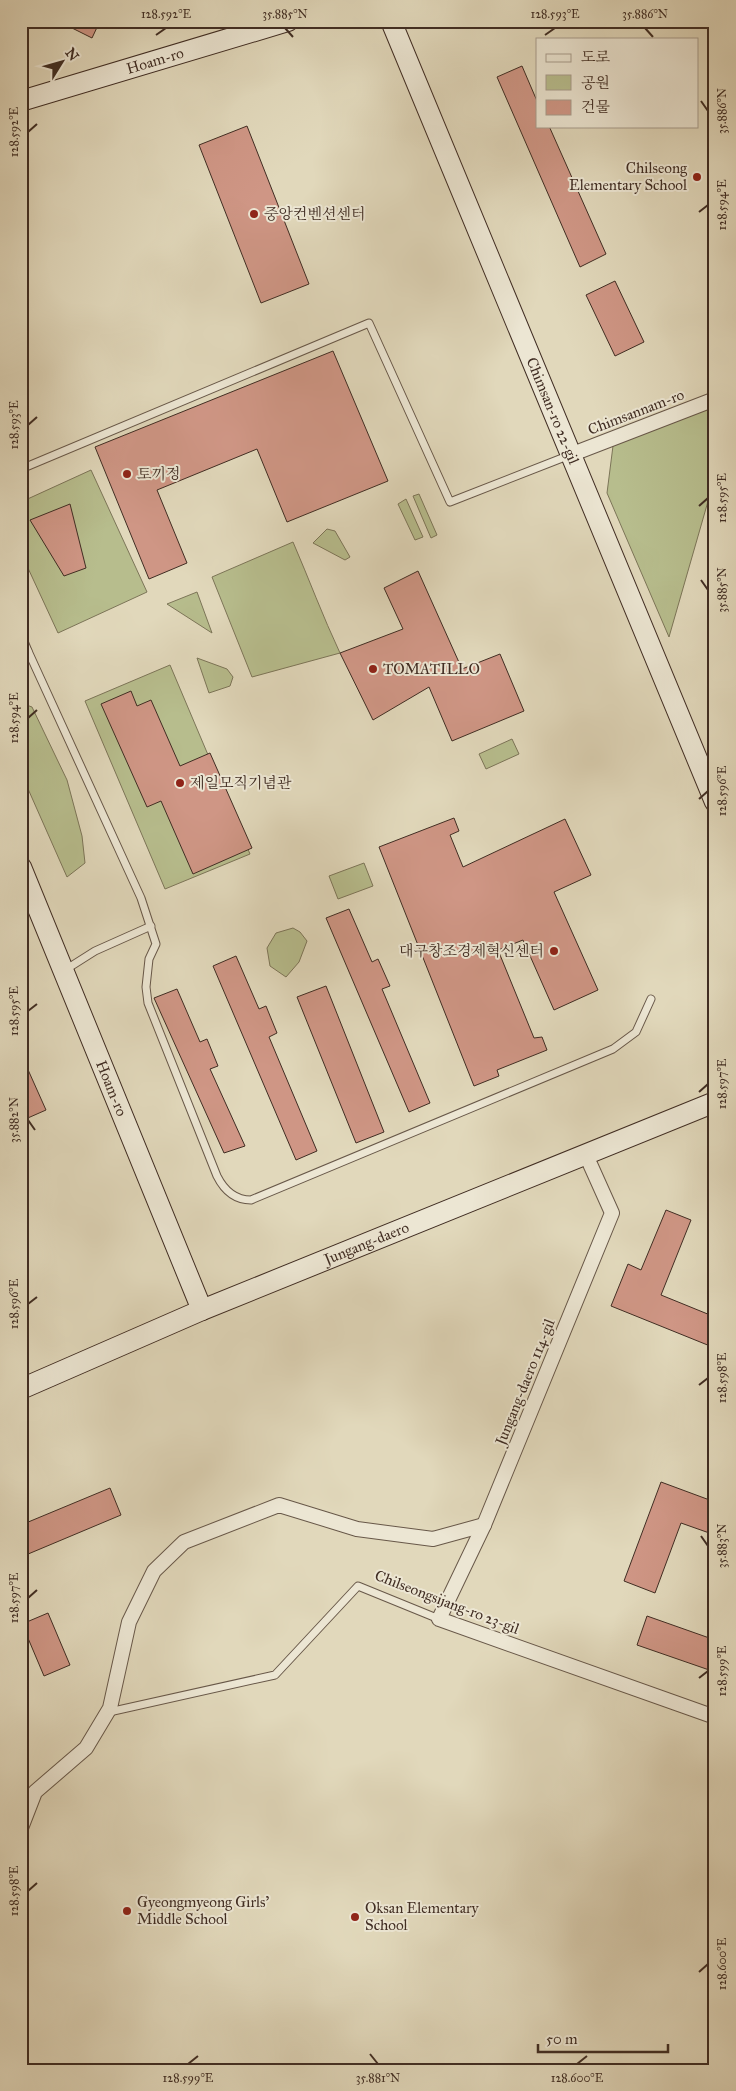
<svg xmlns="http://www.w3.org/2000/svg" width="736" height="2091" font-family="'IM FELL Great Primer','Noto Serif KR',serif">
<rect width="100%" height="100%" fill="#e1d8bb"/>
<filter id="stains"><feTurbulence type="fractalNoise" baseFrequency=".004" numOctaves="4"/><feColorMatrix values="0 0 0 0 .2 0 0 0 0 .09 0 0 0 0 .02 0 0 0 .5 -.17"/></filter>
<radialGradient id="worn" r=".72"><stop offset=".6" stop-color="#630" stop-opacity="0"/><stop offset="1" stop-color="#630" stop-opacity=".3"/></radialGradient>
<g fill="#b7bd8d" stroke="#7c7558">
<polygon points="715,399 715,477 669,637 607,493 614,438"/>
<polygon points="91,470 147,592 58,633 21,553 21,502"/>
<polygon points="419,494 437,535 431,538 413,496"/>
<polygon points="406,499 423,537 415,540 398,504"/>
<polygon points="327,529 335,531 350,557 345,560 313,543"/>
<path d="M293 542C309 579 323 617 340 653L252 677 212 577Z"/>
<polygon points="197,592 212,633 167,604"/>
<polygon points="197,658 227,669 233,677 230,686 209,693"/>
<polygon points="170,665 250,854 165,889 85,701"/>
<polygon points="21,703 32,707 67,780 82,836 85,863 67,877 21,773"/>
<polygon points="512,739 519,754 486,769 479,754"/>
<polygon points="364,863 373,886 338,899 329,876"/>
<polygon points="293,928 300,932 307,941 299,962 286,977 270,966 267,948 276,933"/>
</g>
<g fill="#cf9685" stroke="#402d23">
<polygon points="58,21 100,21 92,38"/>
<polygon points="522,66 537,101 537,126 549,126 606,254 580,267 497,77"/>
<polygon points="247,126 309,284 261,303 199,145"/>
<polygon points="615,281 644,342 615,356 586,295"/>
<polygon points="333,351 388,481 287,522 257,449 157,490 187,563 149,579 95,447"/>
<polygon points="70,504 86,568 64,576 30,520"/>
<polygon points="418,571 462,669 500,654 524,711 452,741 429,687 373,720 340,653 403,629 384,588"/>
<polygon points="131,691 137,706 151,700 180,766 210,753 252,848 193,874 161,801 147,807 101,704"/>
<polygon points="454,818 459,831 450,835 463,867 565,819 591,875 554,892 598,990 554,1010 523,940 498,950 534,1038 542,1037 547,1050 497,1070 499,1076 474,1086 379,847"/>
<polygon points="349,909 372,962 378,959 390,986 382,989 430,1103 409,1112 326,918"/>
<polygon points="236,956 259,1009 266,1006 277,1033 269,1037 317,1151 296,1160 213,966"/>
<polygon points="326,986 384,1132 356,1143 297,997"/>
<polygon points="177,989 200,1042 207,1039 218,1066 210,1069 245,1146 224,1153 154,998"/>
<polygon points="21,1054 46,1110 21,1121"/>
<polygon points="666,1210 691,1220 661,1295 715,1317 715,1348 611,1306 628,1264 641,1270"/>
<polygon points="661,1482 715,1502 715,1535 681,1523 655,1593 624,1581"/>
<polygon points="110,1488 121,1515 21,1557 21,1525"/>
<polygon points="48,1613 70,1665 44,1676 22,1624"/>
<polygon points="647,1616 715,1640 715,1672 637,1645"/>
</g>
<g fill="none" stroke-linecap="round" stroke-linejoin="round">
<defs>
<g id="lane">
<polyline points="21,469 369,323 450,502 570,455"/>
<polyline points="21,634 28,651 21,654"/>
<path d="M28 651 141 898 156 944 149 959 146 987 148 1003 217 1176C224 1190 235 1200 251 1200L613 1049 636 1032 651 999"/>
<polyline points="65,970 95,951 151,926"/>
<polyline points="109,1712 275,1675 358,1586 439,1619"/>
</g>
<g id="street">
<polyline points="570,455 715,399"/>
<polyline points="586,1155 612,1213 484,1525 439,1619 715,1717"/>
<polyline points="21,1828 35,1792 86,1748 110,1708 129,1622 154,1571 184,1542 279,1505 357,1529 433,1539 484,1525"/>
</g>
<g id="secondary">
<path id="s1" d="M391 21 715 802"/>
<path id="s2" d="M21 101 288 21"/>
<path id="s3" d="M21 867 202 1310"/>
<path id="s4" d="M21 1389 202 1310 715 1102"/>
</g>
</defs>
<use href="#lane" stroke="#685849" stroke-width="9"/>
<use href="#street" stroke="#685849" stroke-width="16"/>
<use href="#secondary" stroke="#402d23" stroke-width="22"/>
<use href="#lane" stroke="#ece6d3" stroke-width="7"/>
<use href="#street" stroke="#ece6d3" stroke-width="14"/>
<use href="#secondary" stroke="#ece6d3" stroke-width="20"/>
</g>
<path fill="none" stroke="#402d23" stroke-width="2" d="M285 28 293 37M645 28 653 37M156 35 166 28M545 35 555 28M701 101 708 111M28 132 37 124M699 212 708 205M28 425 37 417M699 506 708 498M701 580 708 590M28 718 37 710M699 799 708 791M28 1011 37 1004M699 1092 708 1084M28 1120 35 1130M28 1304 37 1297M699 1385 708 1378M701 1536 708 1546M28 1598 37 1590M699 1678 708 1671M28 1891 37 1883M699 1972 708 1964M370 2054 378 2064M188 2064 198 2056M577 2064 587 2056"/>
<g fill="#8f2418" stroke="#ece6d3" stroke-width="2">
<circle cx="697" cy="177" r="5"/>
<circle cx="254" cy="214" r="5"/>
<circle cx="127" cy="474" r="5"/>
<circle cx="373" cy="669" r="5"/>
<circle cx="180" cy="783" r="5"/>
<circle cx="554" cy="951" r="5"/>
<circle cx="127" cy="1911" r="5"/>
<circle cx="355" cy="1917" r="5"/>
</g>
<g text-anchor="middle" stroke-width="4" stroke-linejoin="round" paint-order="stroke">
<g font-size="15" fill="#402d23" stroke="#ece6d3">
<text dy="5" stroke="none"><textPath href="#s2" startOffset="140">Hoam-ro</textPath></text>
<text dy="5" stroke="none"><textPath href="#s1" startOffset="422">Chimsan-ro 22-gil</textPath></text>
<text transform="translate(636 412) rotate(-21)" y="5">Chimsannam-ro</text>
<text dy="5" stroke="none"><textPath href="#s3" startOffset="239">Hoam-ro</textPath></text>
<text dy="5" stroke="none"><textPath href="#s4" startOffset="375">Jungang-daero</textPath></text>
<text transform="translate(525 1382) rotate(-68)" y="5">Jungang-daero 114-gil</text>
<text transform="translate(447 1602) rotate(21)" y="5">Chilseongsijang-ro 23-gil</text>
</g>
<g font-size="15" fill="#402d23" stroke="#ece6d3" text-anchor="start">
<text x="687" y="173" text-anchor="end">Chilseong<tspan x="687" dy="17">Elementary School</tspan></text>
<text x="264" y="219">중앙컨벤션센터</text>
<text x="137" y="479">토끼정</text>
<text x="383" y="674">TOMATILLO</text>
<text x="190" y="788">제일모직기념관</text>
<text x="544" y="956" text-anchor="end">대구창조경제혁신센터</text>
<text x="137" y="1907">Gyeongmyeong Girls'<tspan x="137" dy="17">Middle School</tspan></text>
<text x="365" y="1913">Oksan Elementary<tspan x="365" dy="17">School</tspan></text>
</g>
</g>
<rect width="736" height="2091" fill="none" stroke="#e1d8bb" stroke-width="55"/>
<rect x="536" y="38" width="162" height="90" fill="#ece6d3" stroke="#a79c8d"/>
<rect x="546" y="54" width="25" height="8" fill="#ece6d3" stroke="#a79c8d"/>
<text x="581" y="62" font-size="15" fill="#402d23">도로</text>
<rect x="546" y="75" width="25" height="15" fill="#b7bd8d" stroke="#a79c8d"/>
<text x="581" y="88" font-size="15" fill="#402d23">공원</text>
<rect x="546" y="100" width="25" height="15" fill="#cf9685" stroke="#a79c8d"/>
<text x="581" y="112" font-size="15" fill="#402d23">건물</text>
<g transform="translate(62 62) rotate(53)" stroke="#ece6d3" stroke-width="4" paint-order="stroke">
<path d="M0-4L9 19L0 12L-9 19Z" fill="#402d23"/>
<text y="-8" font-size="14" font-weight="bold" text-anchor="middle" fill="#402d23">N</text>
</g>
<path d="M538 2044v8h130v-8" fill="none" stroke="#402d23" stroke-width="2.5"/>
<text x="546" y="2044" font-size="15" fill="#402d23" stroke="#ece6d3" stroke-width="4" paint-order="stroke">50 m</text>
<rect x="28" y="28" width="680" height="2036" fill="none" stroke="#402d23" stroke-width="2"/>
<g font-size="12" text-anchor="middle" fill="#402d23">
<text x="166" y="18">128.592°E</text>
<text x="285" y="18">35.885°N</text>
<text x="555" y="18">128.593°E</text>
<text x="645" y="18">35.886°N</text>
<text transform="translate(722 111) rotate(-90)" y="4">35.886°N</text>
<text transform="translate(14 132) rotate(-90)" y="4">128.592°E</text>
<text transform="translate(722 205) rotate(-90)" y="4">128.594°E</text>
<text transform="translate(14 425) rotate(-90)" y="4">128.593°E</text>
<text transform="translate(722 498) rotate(-90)" y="4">128.595°E</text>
<text transform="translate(722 590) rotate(-90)" y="4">35.885°N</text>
<text transform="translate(14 718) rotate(-90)" y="4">128.594°E</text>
<text transform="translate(722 791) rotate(-90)" y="4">128.596°E</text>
<text transform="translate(14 1011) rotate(-90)" y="4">128.595°E</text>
<text transform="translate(722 1084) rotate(-90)" y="4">128.597°E</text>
<text transform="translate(14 1120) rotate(-90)" y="4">35.882°N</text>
<text transform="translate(14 1304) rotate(-90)" y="4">128.596°E</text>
<text transform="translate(722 1378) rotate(-90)" y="4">128.598°E</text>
<text transform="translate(722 1546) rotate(-90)" y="4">35.883°N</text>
<text transform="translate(14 1598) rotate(-90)" y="4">128.597°E</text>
<text transform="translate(722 1671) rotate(-90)" y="4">128.599°E</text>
<text transform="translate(14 1891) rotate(-90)" y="4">128.598°E</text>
<text transform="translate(722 1964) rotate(-90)" y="4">128.600°E</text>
<text x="188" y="2082">128.599°E</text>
<text x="378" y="2082">35.881°N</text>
<text x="577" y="2082">128.600°E</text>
</g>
<rect width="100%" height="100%" filter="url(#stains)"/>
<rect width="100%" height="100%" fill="url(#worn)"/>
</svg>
